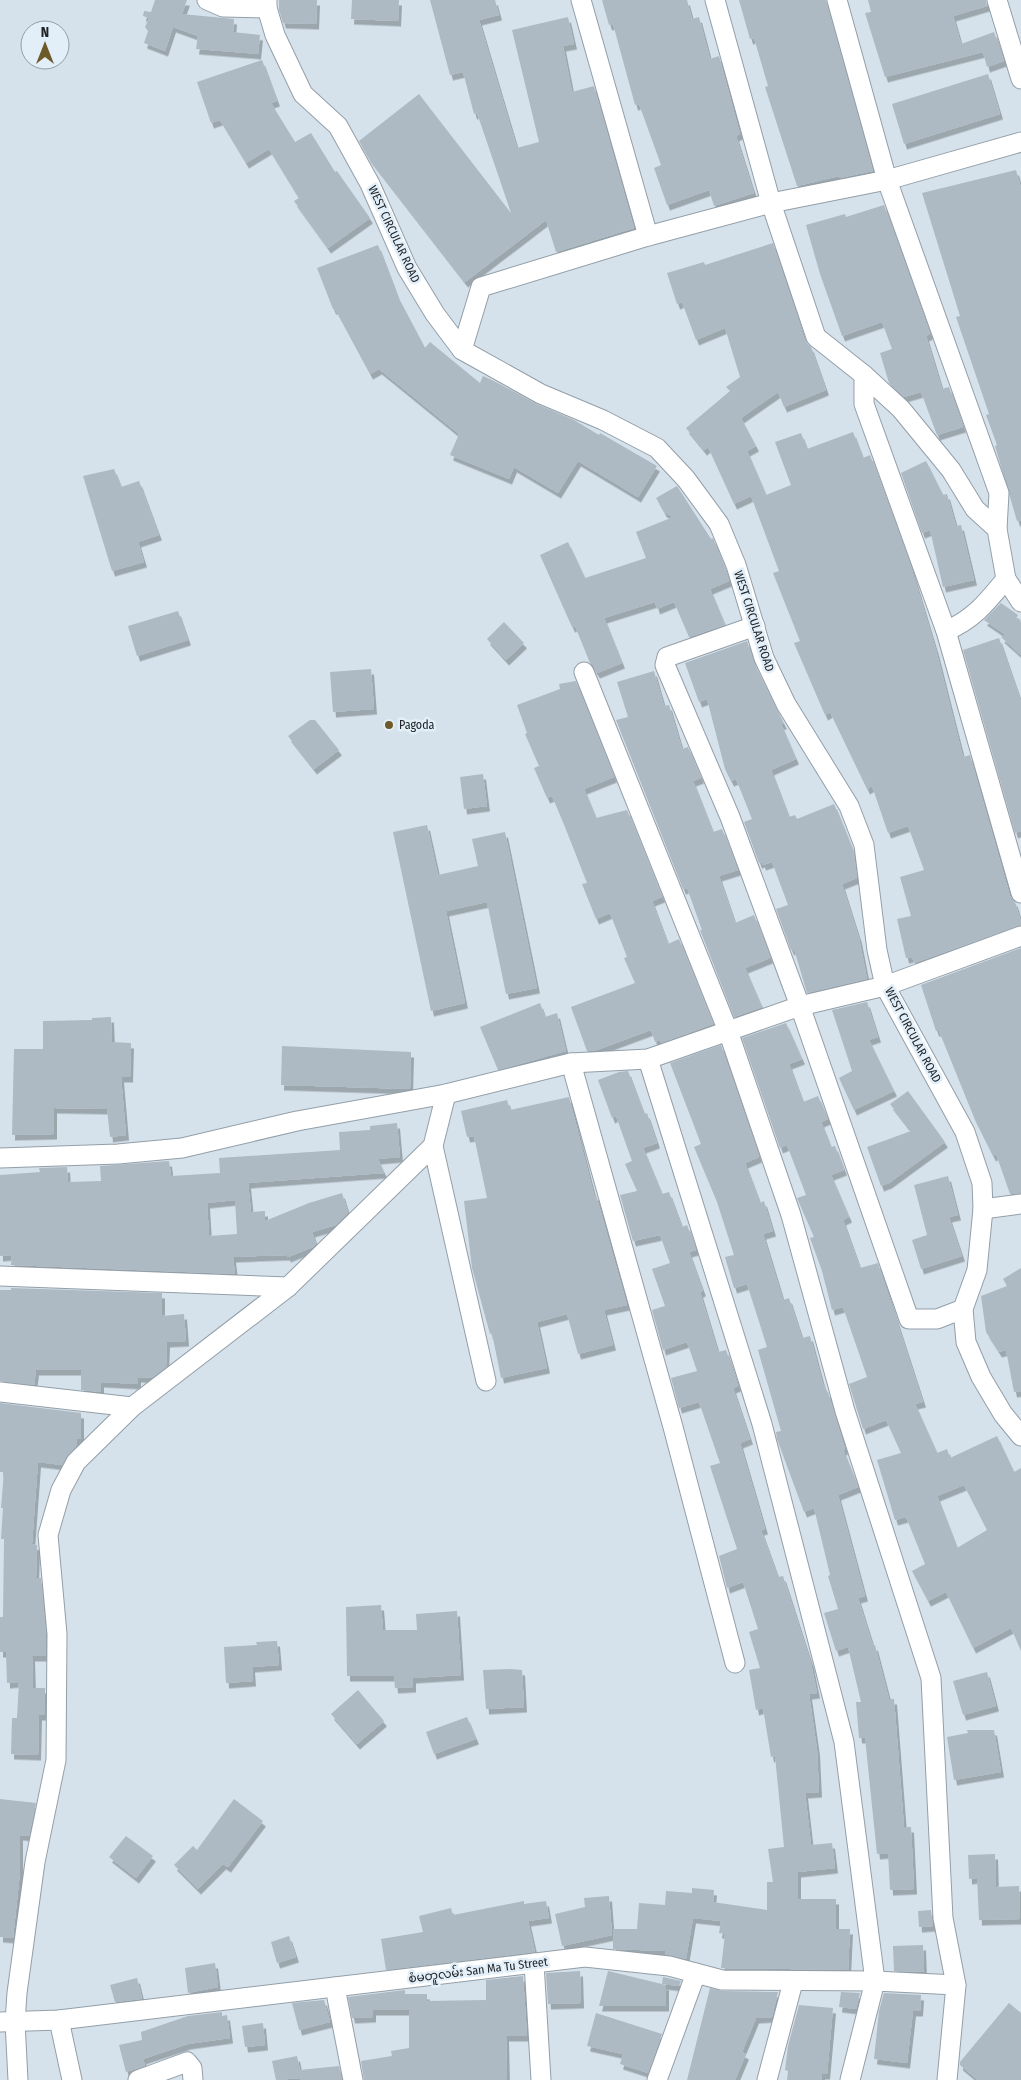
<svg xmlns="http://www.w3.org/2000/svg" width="1021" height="2080" font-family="'Fira Sans Condensed','Noto Sans Myanmar',sans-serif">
<defs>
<filter id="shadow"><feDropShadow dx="3" dy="5.5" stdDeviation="0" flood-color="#0004"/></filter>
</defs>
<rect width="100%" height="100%" fill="#d5e2ec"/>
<g fill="#adb9c3" fill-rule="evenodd" filter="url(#shadow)">
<polygon points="155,0 187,0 182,14 234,19 233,32 260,35 258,54 196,49 198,36 173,27 165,51 144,43 148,31 145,27 149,18 143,16 144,11 151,12"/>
<polygon points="279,0 317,0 316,24 283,23 279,10"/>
<polygon points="352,0 399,0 398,21 351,19"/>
<polygon points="430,0 495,0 499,15 479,20 517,148 539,142 512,30 568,17 574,44 563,46 572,92 594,86 634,228 556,252 546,220 465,282 368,157 359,141 419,94 511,213 477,113 474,114 463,72 450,75"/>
<polygon points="602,0 687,0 692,19 699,17 710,59 719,56 740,134 736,136 754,193 714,206 709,190 667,205 654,168 661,165 639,104 635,105 613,24 609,25"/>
<polygon points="739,0 826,0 873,171 839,178 839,176 797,186 765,87 768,86 754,38 750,39"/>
<polygon points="868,0 986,0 987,6 953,16 961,44 994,32 1004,61 987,67 983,52 885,77 865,13 871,12"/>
<polygon points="262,60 277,101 271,103 295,142 311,133 335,172 337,171 370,218 328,248 294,201 299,198 269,149 246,163 220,120 211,123 197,82"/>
<polygon points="988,74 1000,114 904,144 892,104"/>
<polygon points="1016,170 1021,188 1021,520 1017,521 995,446 997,445 986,415 989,414 956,317 960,316 922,193"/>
<polygon points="884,205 930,334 926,336 942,389 949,387 963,427 937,435 921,392 904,397 889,383 880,353 892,349 882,322 842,336 820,274 806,225 845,214 846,217"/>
<polygon points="773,243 805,341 811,347 826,390 784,407 778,392 741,418 756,446 747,451 766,495 791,485 775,442 801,433 807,449 853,432 863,458 870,455 911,567 936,650 963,757 970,755 1010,896 1015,902 1021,922 1021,925 914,963 912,957 906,958 897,919 911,916 900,877 924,870 908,826 888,833 872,786 867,789 830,712 825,715 794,643 800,641 773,573 779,571 751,496 734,504 708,447 704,450 686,428 730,391 726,387 740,377 725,328 696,340 682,302 677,304 667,273 704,262 705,265"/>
<polygon points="378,245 397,295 425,348 430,342 480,383 483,376 494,381 537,404 574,420 599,435 600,433 657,466 638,497 578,461 558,493 514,467 509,479 450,455 459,434 379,369 370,374 335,309 333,309 317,268"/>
<polygon points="926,461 943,495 947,494 956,526 961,525 974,580 943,587 930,530 922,533 901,473"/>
<polygon points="114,469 121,487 139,481 159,535 138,542 144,562 112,571 83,476"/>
<polygon points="677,486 711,539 713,538 725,569 729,581 710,589 725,625 689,637 674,602 657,609 655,602 604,618 622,663 597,673 590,663 575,626 572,627 540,555 568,542 585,578 646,558 636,532 673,517 664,512 656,498"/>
<polygon points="1001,603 1018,615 1016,618 1021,622 1021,655 1001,637 1006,635 984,620"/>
<polygon points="178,611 188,640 137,656 128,626"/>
<polygon points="504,622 524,643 506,660 487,639"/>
<polygon points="999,638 1021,702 1021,831 1015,833 963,650"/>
<polygon points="747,641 754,663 781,718 784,724 781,724 796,759 771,770 789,817 795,815 797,819 834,804 854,853 857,878 842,884 859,938 867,979 807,993 794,949 791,950 776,909 788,905 772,862 763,865 762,862 759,863 744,822 752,819 736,779 731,781 725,769 707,699 699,702 685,663"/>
<polygon points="371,669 374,709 333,712 330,672"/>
<polygon points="654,671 664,706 669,705 682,749 688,747 701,778 693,781 713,832 722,829 738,870 719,876 735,923 754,915 770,958 745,968 762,1007 734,1017 700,930 702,930 687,888 683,889 616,720 628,717 617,682"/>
<polygon points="576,681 614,777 584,789 596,818 627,810 662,897 652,901 668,944 679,939 713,1024 661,1043 660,1040 655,1042 651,1030 597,1050 587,1051 571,1007 635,983 624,958 627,957 610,913 596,919 582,884 587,883 565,827 552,796 547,798 534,768 539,766 525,734 527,733 517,705 560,689 559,684"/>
<polygon points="310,720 315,720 339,750 314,769 288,736"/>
<polygon points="483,774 487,806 464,809 460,777"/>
<polygon points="427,825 438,875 478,866 472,839 505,832 537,988 506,994 487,902 446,911 465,1003 431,1011 393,832"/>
<polygon points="1021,948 1021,1193 1010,1194 996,1154 993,1156 975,1120 939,1031 936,1031 921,985"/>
<polygon points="867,1002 878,1037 869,1040 894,1091 854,1110 839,1078 852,1071 832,1010"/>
<polygon points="540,1003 545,1017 557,1013 566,1051 498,1070 480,1027"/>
<polygon points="111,1017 112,1042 131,1043 130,1077 121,1077 126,1135 110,1137 107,1109 54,1108 54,1134 12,1135 14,1049 43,1049 43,1021 92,1020 92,1018"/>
<path d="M786 1023 802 1059 789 1064 803 1102 818 1096 828 1119 821 1122 831 1147 835 1146 844 1170 831 1175 849 1217 843 1220 860 1268 878 1263 923 1402 915 1404 937 1453 947 1449 950 1458 997 1436 1014 1472 1021 1468V1651L1011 1628 973 1648 946 1592 928 1601 912 1571 925 1564 906 1517 895 1520 877 1460 901 1453 886 1420 863 1429 849 1384 867 1377 843 1307 832 1310 822 1271 810 1238 814 1237 797 1198 806 1195 787 1145 780 1148 742 1038ZM964 1485 987 1530 957 1548 937 1496Z"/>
<polygon points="721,1045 759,1157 745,1163 760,1203 764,1201 773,1231 763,1234 783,1300 789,1298 802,1338 810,1336 822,1381 826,1392 828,1392 845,1449 843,1450 858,1487 838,1495 865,1596 858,1598 873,1646 875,1645 889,1699 894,1699 904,1827 911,1827 914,1889 890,1890 888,1853 877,1854 865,1738 859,1738 856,1702 861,1702 848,1647 836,1651 824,1613 838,1609 828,1576 830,1575 814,1508 804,1512 777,1439 776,1432 781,1431 758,1350 767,1347 747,1284 734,1288 725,1257 734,1255 717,1202 694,1147 701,1144 670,1063"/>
<polygon points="282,1046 411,1052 410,1089 281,1085"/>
<polygon points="628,1071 644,1114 647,1113 657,1143 643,1148 662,1194 669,1192 682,1227 687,1225 696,1250 689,1252 703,1291 700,1292 718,1352 726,1350 738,1386 733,1388 750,1439 740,1443 765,1529 761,1530 778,1577 783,1576 811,1663 817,1693 809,1694 817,1750 819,1792 805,1793 811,1845 832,1843 835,1868 798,1872 798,1899 836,1899 836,1929 850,1929 848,1970 721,1968 725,1934 719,1933 721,1921 693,1918 686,1959 665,1954 666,1951 613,1949 613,1929 637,1929 639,1903 665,1905 666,1891 692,1893 692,1888 714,1890 713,1902 767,1910 767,1882 773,1882 768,1849 784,1847 775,1756 771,1757 763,1708 756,1710 749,1670 760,1668 749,1632 758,1629 743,1582 727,1588 719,1556 737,1549 710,1466 720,1463 699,1402 679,1408 671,1378 697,1371 687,1342 663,1350 652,1310 665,1306 652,1269 670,1263 660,1235 633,1241 620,1195 637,1191 625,1164 632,1161 616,1116 612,1118 598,1080 619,1072"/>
<polygon points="908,1091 945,1142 889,1183 881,1186 867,1147 911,1131 890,1104"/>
<polygon points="569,1097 594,1195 596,1195 627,1305 604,1310 613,1345 578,1354 567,1314 537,1322 547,1368 501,1378 492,1333 490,1334 472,1268 464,1201 487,1198 474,1136 467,1137 461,1111 507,1100 510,1110"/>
<path d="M397 1123 400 1157 378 1159 384 1173 248 1183 251 1212 265 1211V1221L309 1203 342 1193 348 1213 336 1225 312 1232 316 1244 313 1247 288 1257 287 1255 233 1257 235 1274 11 1265 12 1255 0 1256V1175L40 1172 39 1168 67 1167 68 1182 101 1181 100 1166 169 1161 171 1176 220 1173 219 1158 340 1150 339 1132 370 1130V1126ZM235 1200 237 1234 209 1236 207 1203Z"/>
<polygon points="948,1176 958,1215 949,1217 962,1256 921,1269 912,1240 927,1235 914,1185"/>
<polygon points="1021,1268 1021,1391 1014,1392 1006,1350 999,1352 986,1332 981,1296 1007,1286 1003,1279"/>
<polygon points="11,1288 162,1293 162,1316 184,1314 186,1341 167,1342 166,1367 152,1378 138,1377 138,1384 101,1382 101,1392 81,1390 81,1370 36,1370 34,1385 0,1381 0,1290 11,1290"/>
<polygon points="0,1403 81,1413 81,1439 77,1439 76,1446 62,1465 38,1462 32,1544 37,1545 36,1578 41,1578 46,1634 46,1656 32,1656 33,1688 45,1688 45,1715 39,1715 38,1755 11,1754 12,1718 17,1718 19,1682 7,1683 6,1652 0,1652 0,1617 3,1617 4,1539 1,1539 3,1508 1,1508 4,1472 0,1472"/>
<polygon points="381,1605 383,1630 417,1630 416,1614 457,1611 461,1675 413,1678 413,1687 395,1688 394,1676 347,1676 346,1607"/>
<polygon points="277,1641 279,1665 252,1667 253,1681 226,1683 224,1647 257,1645 256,1642"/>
<polygon points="511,1669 522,1670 524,1707 486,1709 483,1670"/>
<polygon points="987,1672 996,1706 963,1715 953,1681"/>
<polygon points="358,1690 384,1721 357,1744 331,1714"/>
<polygon points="467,1717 476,1739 434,1754 426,1732"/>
<polygon points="967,1730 994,1730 1001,1772 954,1780 947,1737 968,1733"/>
<polygon points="0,1799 36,1803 29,1836 20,1835 20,1872 13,1938 0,1937"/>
<polygon points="234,1799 263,1821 228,1867 223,1864 198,1889 174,1865 193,1846 197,1850"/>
<polygon points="126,1836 153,1856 136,1878 109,1857"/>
<polygon points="995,1854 996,1887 1019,1886 1020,1919 979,1920 977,1878 969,1879 968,1855"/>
<polygon points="609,1896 612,1935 562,1946 555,1914 585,1907 584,1898"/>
<polygon points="524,1901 524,1904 546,1901 549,1918 528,1921 535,1952 386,1970 381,1939 423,1932 419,1916 451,1908 453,1915"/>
<polygon points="931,1910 933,1926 919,1927 918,1911"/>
<polygon points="289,1936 296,1957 277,1963 271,1942"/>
<polygon points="923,1945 924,1972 894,1971 893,1946"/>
<polygon points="215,1963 218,1987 188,1993 185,1968"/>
<polygon points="580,1971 581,2003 548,2004 546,1973"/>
<polygon points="608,1971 666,1985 666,2006 599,2006"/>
<polygon points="523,1976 527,2036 506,2036 507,2080 364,2080 361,2061 392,2056 391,2051 409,2048 409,2010 373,2010 373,2017 352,2018 348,1997 405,1990 405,1994 427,1994 427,2001 486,2000 486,1980"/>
<polygon points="663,1977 681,1981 679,1986 662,1984"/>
<polygon points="137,1978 142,1999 115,2002 110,1985"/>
<polygon points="710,1988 722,1991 778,1992 772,2017 756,2018 742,2052 746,2054 735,2080 687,2080"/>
<polygon points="841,1992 860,1993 856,2009 839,2007"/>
<polygon points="884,1993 921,1995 920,2011 913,2011 907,2063 874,2059 879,2011"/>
<polygon points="324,2000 330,2022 299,2030 292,2003"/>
<polygon points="1009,2003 1021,2013 1021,2080 978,2080 960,2065 960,2062"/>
<polygon points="799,2005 833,2008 827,2074 822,2074 822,2080 787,2080 788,2071 785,2070 788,2046"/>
<polygon points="222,2012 222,2016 227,2015 230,2038 188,2044 143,2059 145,2066 126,2072 119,2045 142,2040 141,2032 188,2016"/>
<polygon points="596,2013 662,2034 648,2073 620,2064 623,2054 587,2046"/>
<polygon points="263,2023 265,2045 245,2047 242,2026"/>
<polygon points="297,2056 300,2070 339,2066 342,2080 300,2080 300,2078 276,2080 272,2061"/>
</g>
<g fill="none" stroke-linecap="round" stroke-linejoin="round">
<defs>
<g id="minor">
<polyline points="207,0 223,7 267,8"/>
<polyline points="267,0 267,8 275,35 303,94 338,126 370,184 407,268 435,314 462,350 541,394 603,420 657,448 686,479 719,524 736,565 764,658 786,704 849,806 864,845 877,950 885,986 965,1132 982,1183 983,1209 977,1270 963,1309 966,1342 981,1377 1003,1414 1021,1436"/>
<polyline points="581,0 648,236"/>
<polyline points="715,0 771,203 816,337 864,375 901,409 951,470 975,509 997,529 1006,579 1021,602"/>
<polyline points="837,0 887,180 999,493 997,529"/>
<polyline points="997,0 1021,79"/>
<polyline points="462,350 481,287 648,236 771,203 887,180 1021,142"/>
<polyline points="864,375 864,404 946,631 1021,893"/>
<polyline points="755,626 667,657 665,665 730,817 800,1006 909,1319 937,1319 963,1309"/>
<path d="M946 631C974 619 987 602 1006 579"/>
<polyline points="584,672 728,1031 791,1215 845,1411 931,1678 943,1918 956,1985 947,2080"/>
<polyline points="648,1059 762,1424 844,1742 875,1981 850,2080"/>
<polyline points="571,1063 673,1427 735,1663"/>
<polyline points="433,1146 486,1381"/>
<polyline points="0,1158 118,1154 182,1148 297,1121 446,1094 571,1063 648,1059 800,1006 885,986 1021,936"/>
<polyline points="983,1209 1021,1204"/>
<polyline points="0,1276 288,1287"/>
<polyline points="0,1392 132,1407"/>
<polyline points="534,1963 541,2080"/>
<polyline points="335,1987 353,2080"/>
<polyline points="59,2020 72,2080"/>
<polyline points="0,2022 59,2020 585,1957 669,1966 722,1980 875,1981 956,1985"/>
<polyline points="18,2080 15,2022 17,1993 35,1862 56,1760 57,1634 48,1535 61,1490 76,1462 132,1407 288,1287 433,1146 446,1094"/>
<polyline points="138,2080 187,2062 192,2068 193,2080"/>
<polyline points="657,2080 696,1973"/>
<polyline points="767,2080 793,1982"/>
</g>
</defs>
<use href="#minor" stroke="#939fa8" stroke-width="21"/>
<use href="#minor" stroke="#fff" stroke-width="19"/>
</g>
<circle fill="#6e5928" stroke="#e2eff9" stroke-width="2" cx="389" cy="725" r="5"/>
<g text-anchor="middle" stroke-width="5" stroke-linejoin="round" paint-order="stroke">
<g font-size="12" fill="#202428" stroke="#e2eff9">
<text transform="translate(394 234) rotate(65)" y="4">WEST CIRCULAR ROAD</text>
<text transform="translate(754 621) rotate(72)" y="4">WEST CIRCULAR ROAD</text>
<text transform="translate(913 1035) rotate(62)" y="4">WEST CIRCULAR ROAD</text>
<text transform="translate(478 1970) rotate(-7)" y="4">စံမတူလမ်း San Ma Tu Street</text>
</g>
<g font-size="12" fill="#202428" stroke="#e2eff9" text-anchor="start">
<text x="399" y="729">Pagoda</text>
</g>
</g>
<g transform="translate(45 45)"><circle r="24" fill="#e2eff9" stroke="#949ea5"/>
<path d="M0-4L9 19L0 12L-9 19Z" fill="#6e5928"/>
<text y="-8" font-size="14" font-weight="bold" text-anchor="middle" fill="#202428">N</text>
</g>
</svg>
